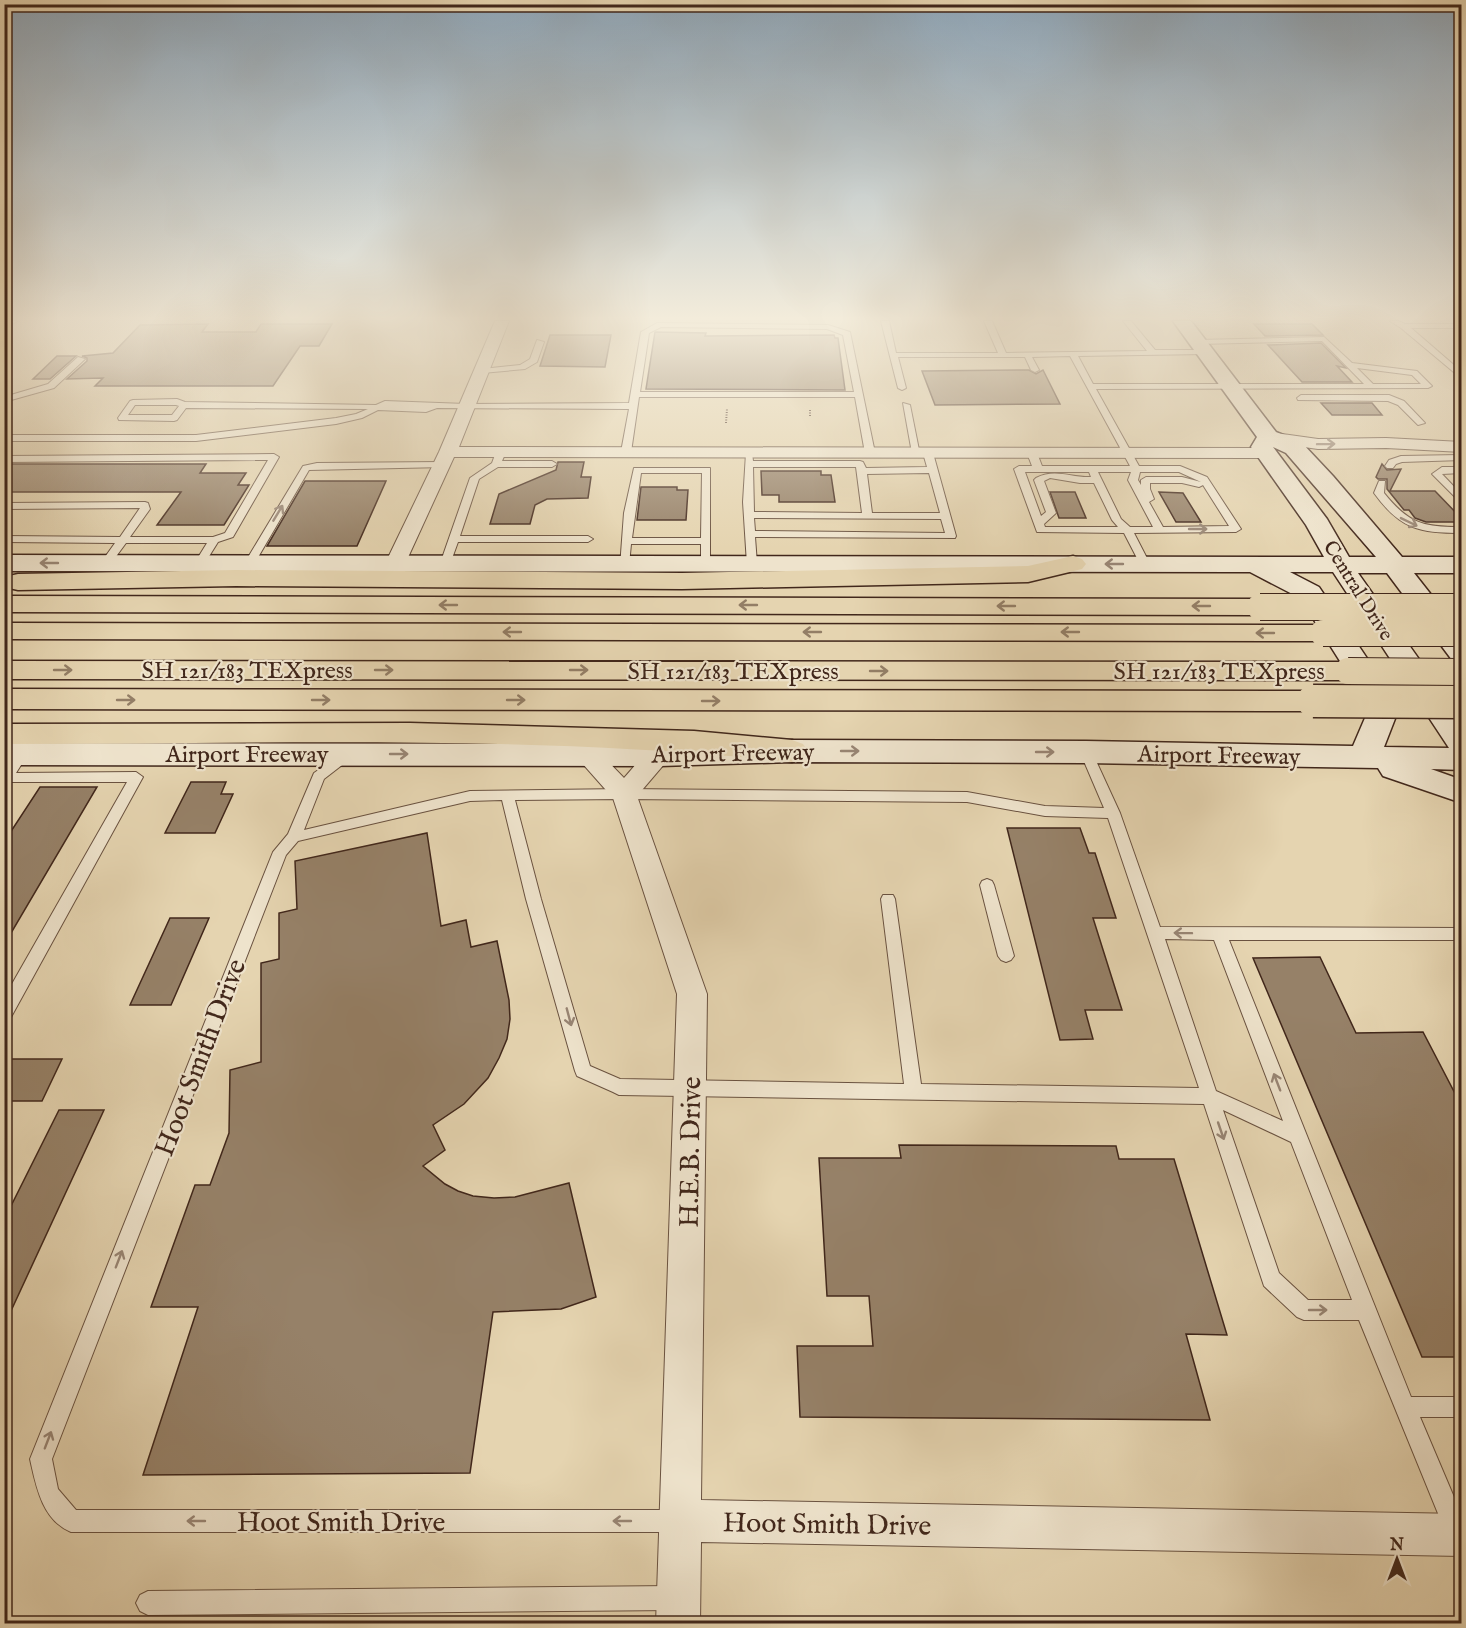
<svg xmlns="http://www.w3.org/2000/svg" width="1466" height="1628" font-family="'IM FELL English',serif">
<rect width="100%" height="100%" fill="#e5d4b0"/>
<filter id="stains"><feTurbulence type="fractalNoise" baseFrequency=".00333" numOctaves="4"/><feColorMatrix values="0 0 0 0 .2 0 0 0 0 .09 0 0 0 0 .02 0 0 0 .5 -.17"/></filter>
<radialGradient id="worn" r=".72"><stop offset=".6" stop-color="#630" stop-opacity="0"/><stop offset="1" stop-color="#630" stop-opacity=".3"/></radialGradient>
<g fill="#968168" stroke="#41271b" stroke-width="1.5">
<polygon points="208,324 202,332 256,332 261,324 332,324 319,346 300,346 273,386 95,386 103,378 67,379 87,361 87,358 82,356 113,353 140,325"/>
<polygon points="1254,324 1312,324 1323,335 1265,336"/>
<polygon points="655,332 706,333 705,336 834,335 835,338 838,338 845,390 646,389"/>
<polygon points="550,335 611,335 605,367 540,366"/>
<polygon points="1321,343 1346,368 1337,366 1352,382 1302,382 1268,345"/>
<polygon points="57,356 76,356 50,379 33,379"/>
<polygon points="1029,370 1036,374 1043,370 1060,404 935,405 922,371"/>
<polygon points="1321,403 1372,403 1382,415 1332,415"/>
<polygon points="558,462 584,462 581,477 591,477 588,498 547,499 535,505 530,524 490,524 499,494 556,470"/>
<polygon points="4,464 206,464 200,473 246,473 238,485 249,485 224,525 157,525 181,492 4,492"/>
<polygon points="1382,464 1387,470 1401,469 1390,491 1435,491 1461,518 1461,522 1426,522 1415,518 1409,510 1404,510 1387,489 1387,479 1378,479 1376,477"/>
<polygon points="761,471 821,471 821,475 831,475 835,502 779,502 779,495 762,495"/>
<polygon points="305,481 386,481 357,546 267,546"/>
<polygon points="641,487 677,487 677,490 688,490 686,520 637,520"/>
<polygon points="1050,492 1075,492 1086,518 1059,518"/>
<polygon points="1159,492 1183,493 1201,522 1176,522"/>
<polygon points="191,782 226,782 221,794 233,794 215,833 165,833"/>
<polygon points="40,787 97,787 4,945 4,842"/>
<polygon points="1007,828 1080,828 1089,853 1095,853 1116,918 1093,918 1122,1010 1085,1010 1093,1039 1060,1040"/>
<polygon points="427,833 441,926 466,920 471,947 497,941 509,1000 510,1019 507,1039 499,1058 488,1078 464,1104 433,1125 445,1150 423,1166 445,1184 458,1191 473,1196 494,1198 515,1197 569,1183 596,1297 561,1309 493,1312 470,1473 143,1475 198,1307 151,1307 195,1185 210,1185 229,1133 230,1070 261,1062 261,963 279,959 279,913 297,909 295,861"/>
<polygon points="170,918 209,918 171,1005 130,1005"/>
<polygon points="1320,957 1356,1033 1423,1032 1461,1105 1461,1357 1422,1357 1253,958"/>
<polygon points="4,1059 62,1059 42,1101 4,1101"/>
<polygon points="59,1110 104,1110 4,1326 4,1220"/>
<polygon points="899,1145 1116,1146 1119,1159 1174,1159 1227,1335 1186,1334 1210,1420 800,1417 797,1346 873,1346 869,1296 827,1296 819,1158 901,1158"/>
</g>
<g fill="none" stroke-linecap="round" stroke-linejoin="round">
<defs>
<g id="lane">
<polygon points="9,321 17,321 4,330 4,324"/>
<path d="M881 321H889L896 353H998L984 321H992L1006 353 1147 351 1123 321H1131L1155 350H1206L1210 352 1206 354 1078 356 1093 384H1364L1322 341 1198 344 1194 342 1198 340 1324 337 1352 363 1417 371 1432 386 1428 388 1096 389 1139 466H1180L1207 477 1241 529 1236 532 1134 533 1150 564 1145 567 1140 564 1124 533 1037 532 1014 469 1019 466H1032L1027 453 1032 450 1037 453 1042 466H1130L1070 356 1032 357 1039 370 1035 372 1031 370 1025 357H898L906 388 902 390 898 388ZM1357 368 1412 375 1421 384H1373ZM1025 472H1089L1091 477C1071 478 1055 468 1036 478L1034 480 1046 512 1041 516ZM1098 472H1131L1128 480 1153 527H1130L1121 519ZM1140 472H1179L1201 482 1182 477H1146L1141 480V485L1138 480ZM1050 478 1080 483H1094L1112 520 1118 527H1045L1044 524 1056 513 1044 481ZM1150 483H1182L1199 487 1203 485 1229 526 1163 527 1149 502 1154 499 1150 489Z"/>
<polygon points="1390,321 1399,321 1405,324 1462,324 1462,328 1411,328 1462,372 1462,379 1401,328"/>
<path d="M657 323 828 325 850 332 875 453 870 456 865 453 855 397H639L631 452 626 455 621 452 629 409 437 408 426 412 378 410 362 418 336 424 196 441H4V435H196L336 418 356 414 368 409 186 408 177 420 174 421 119 420 118 418 130 401 133 400 177 399 185 402 376 405 385 401 466 404 629 403 641 332ZM661 327 827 329 843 335 854 392H640L649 333ZM135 405H176L179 406 172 415H128Z"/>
<polygon points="537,340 544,342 537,362 525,369 482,373 478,371 482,369 520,365 530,359"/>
<polygon points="78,357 85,359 54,388 4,402 4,397 48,384"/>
<polygon points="1301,395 1389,395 1404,401 1425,423 1418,425 1398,405 1388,401 1298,400 1297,398"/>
<polygon points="903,403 910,405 920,455 912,453"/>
<polygon points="501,449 506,452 502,461 552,461 557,464 552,467 498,467 479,479 460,536 588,536 593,539 588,542 458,542 450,564 449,566 441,566 440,564 470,478 492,463 496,452"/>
<path d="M928 450 933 453 956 536 955 538 755 537 757 564 752 567 747 564 743 502 746 453H752L753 461H860L863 462 866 468 927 467 923 453ZM753 467H856L862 513 754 512ZM929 473 940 513H872L867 474ZM754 518 941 519 945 533 755 531Z"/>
<polygon points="274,454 279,457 233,537 218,542 203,566 195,566 194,564 207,543 126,543 109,566 105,567 100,564 115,543 4,542 4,536 120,537 140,508 4,509 4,503 145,502 148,503 150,509 130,537 213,537 225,533 268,460 4,462 4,456"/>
<polygon points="1401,456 1460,455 1462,460 1402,462 1396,464 1393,468 1387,468 1385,466 1389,460"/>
<polygon points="442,462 445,463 445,467 309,470 253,566 245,566 244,564 303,466 317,463"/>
<polygon points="1442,467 1462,467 1462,473 1442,474 1462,495 1462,504 1432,474"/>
<path d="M634 468H710V566H702L701 564V544H631L629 565 628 567H620L624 513ZM641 473H702L701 538H632Z"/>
<path d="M1379 481H1385L1384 493C1409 524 1423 527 1462 527V533C1419 533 1400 529 1374 493Z"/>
<path d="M1086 748 1092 752 1120 813 1160 927 1462 928V940H1229L1411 1397H1462V1417H1420L1462 1516V1539L1456 1541 1448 1538 1359 1320H1304L1297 1317 1264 1286 1204 1104 619 1095 613 1092 577 1076 575 1071 526 899 502 800 470 801 298 841 286 855 52 1459 58 1489 76 1510H678L686 1513 689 1521 686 1529 678 1532H71C42 1520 36 1486 30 1459L273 852 288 834 314 773 344 752H354L355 755 324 779 304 830 470 791 624 789 967 792 1045 806 1104 808 1080 752ZM624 799 967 802 1045 816 1108 818 1199 1088 921 1084 895 899 893 895H883L881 899 904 1084 620 1079 590 1066 541 899 515 800ZM1165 939 1214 940 1283 1121 1216 1091ZM1223 1110 1291 1142 1352 1300H1308L1279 1273Z"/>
<polygon points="22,750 28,754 16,773 136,772 143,777 10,1019 4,1021 4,998 127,782 4,782 4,770 17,751"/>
<polygon points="987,879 992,881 994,885 1014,956 1011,960 1006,962 1001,960 998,956 980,885 982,881"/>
<polygon points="674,1586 682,1590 686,1598 682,1606 674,1610 148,1615 140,1611 136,1603 140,1595 148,1591"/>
</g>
<g id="street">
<polygon points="495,321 509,321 459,447 1268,448 1274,449 1277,453 1274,457 1268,458 454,457 405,564 402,568 388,568 385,564 439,452"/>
<polygon points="1268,432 1318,439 1386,438 1462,442 1462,452 1386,448 1318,449 1262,441 1260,437 1262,433"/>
<path d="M586 746 595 748 624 778C636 765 649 744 669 749L672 755 637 796 707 994 701 1500 1462 1514V1556L701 1542 700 1624H656L677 994 613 798 574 754 577 748Z"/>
</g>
<path id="secondary" d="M1173 321H1191L1276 432 1302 443 1333 476 1402 557H1462V573H1414L1462 634V663L1452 660 1387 573H1358L1462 720V770L1431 769 1462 780V803L1383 776 1378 768 1086 763 792 762 660 766 4 765V743L660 744 792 740 1086 741 1353 746 1368 711 1357 688 1300 598 1250 572 4 571V555L1324 557 1306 525 1251 447 1257 437ZM1273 447 1286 453 1376 557H1349L1327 519ZM1290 572H1333L1449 748 1384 747 1398 711 1387 688 1319 587Z"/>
<g id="highway">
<polygon points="1073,556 1082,559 1086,564 1082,569 1028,582 682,589 236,586 18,590 9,588 5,582 9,576 18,574 236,570 682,573 1028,566"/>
<polygon points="4,596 1260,599 1269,601 1273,607 1269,613 1260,615 4,612"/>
<polygon points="4,623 1323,625 1333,627 1337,633 1333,639 1323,641 4,639"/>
<polygon points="4,661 1348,662 1358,665 1362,671 1358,677 1348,680 4,679"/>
<polygon points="4,689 1313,691 1323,694 1328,701 1323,708 1313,711 4,709"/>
<path d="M410 723 694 731 792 740 803 744 808 751 803 758 792 762C532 734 266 744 4 744V724Z"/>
</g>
</defs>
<use href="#lane" stroke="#6a5240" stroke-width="2"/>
<use href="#street" stroke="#6a5240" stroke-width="2"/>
<use href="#secondary" stroke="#41271b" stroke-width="3"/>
<use href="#highway" stroke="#41271b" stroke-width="3"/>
<g stroke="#41271b" stroke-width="2" stroke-dasharray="1 1.5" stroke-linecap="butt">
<polyline points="810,410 810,417"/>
<polyline points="726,423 727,409"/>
</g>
<use href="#lane" fill="#eee3cc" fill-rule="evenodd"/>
<use href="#street" fill="#eee3cc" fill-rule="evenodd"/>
<use href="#secondary" fill="#eee3cc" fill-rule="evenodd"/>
<use href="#highway" fill="#e5d4b0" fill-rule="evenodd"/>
<defs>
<g id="highway-bridge-far1">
<polyline points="1260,607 1462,607"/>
<polyline points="1323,633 1462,633"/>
<polyline points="1348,671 1462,672"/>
</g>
<polyline id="highway-bridge" points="1313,701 1462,702"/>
</defs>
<use href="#highway-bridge-far1" stroke="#41271b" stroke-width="28" stroke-linecap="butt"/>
<use href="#highway-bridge" stroke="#41271b" stroke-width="35" stroke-linecap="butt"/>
<use href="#highway-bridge-far1" stroke="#e5d4b0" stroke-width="26"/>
<use href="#highway-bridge" stroke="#e5d4b0" stroke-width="32"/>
</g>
<defs><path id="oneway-shaft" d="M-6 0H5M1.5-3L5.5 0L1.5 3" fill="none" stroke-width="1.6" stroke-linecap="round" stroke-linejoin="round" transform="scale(1.5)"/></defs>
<g stroke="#988574">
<use href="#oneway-shaft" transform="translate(1326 444) rotate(-1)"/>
<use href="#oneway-shaft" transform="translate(278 513) rotate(-59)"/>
<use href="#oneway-shaft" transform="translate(1409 522) rotate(26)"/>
<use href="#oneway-shaft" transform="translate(1198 529)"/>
<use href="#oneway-shaft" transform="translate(49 563) rotate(-180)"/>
<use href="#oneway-shaft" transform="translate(1114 564) rotate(180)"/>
<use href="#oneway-shaft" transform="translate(850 751)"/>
<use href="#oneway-shaft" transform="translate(1045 752)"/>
<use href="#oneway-shaft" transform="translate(399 754)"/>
<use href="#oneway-shaft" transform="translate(1183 933) rotate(-179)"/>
<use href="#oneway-shaft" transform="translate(569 1017) rotate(75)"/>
<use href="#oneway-shaft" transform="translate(1277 1082) rotate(-111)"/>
<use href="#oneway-shaft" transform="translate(1221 1131) rotate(71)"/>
<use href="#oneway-shaft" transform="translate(119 1259) rotate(-69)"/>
<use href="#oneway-shaft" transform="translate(1318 1310)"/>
<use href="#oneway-shaft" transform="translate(48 1440) rotate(-69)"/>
<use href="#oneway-shaft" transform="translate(196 1521) rotate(180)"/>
<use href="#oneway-shaft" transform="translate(622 1521) rotate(180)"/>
</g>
<g stroke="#937e66">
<use href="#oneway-shaft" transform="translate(448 605) rotate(-180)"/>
<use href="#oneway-shaft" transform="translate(748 605) rotate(-180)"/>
<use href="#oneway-shaft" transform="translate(1006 606) rotate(-180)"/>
<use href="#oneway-shaft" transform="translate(1201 606) rotate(-180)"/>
<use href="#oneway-shaft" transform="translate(512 632) rotate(-180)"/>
<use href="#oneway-shaft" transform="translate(812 632) rotate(-180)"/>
<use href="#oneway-shaft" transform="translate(1070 632) rotate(-180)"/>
<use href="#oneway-shaft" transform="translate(1265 633) rotate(-180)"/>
<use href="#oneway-shaft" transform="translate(63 670)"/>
<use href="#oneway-shaft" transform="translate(384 670)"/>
<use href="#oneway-shaft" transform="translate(579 670)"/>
<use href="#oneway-shaft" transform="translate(879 671)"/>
<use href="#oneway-shaft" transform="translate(126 700)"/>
<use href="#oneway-shaft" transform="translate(321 700)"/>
<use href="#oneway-shaft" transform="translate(516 700)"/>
<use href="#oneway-shaft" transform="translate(711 701)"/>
</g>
<linearGradient id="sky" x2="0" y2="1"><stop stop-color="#90a9bd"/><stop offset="0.58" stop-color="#f3ecdb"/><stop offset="1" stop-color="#f3ecdb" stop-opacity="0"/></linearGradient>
<rect width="1466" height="549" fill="url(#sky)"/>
<g text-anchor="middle" stroke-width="4.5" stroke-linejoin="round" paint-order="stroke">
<g font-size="20" fill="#41271b" stroke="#eee3cc">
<text transform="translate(1359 590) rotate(58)" y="7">Central Drive</text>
</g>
<g font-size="24" fill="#41271b" stroke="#eee3cc">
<text x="247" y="678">SH 121/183 TEXpress</text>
<text x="733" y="679">SH 121/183 TEXpress</text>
<text x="1219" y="679">SH 121/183 TEXpress</text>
<text transform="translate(733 753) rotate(-1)" y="8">Airport Freeway</text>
<text x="247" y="762">Airport Freeway</text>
<text transform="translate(1219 755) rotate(1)" y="8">Airport Freeway</text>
</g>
<g font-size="28" fill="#41271b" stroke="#eee3cc">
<text transform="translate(199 1057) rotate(-69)" y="10">Hoot Smith Drive</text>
<text transform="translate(689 1152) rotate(-89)" y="10">H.E.B. Drive</text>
<text x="341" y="1531">Hoot Smith Drive</text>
<text transform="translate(827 1523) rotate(1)" y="10">Hoot Smith Drive</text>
</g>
</g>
<rect width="1466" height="1628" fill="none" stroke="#e5d4b0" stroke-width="24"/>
<rect x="6" y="6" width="1454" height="1616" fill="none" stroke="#41271b" stroke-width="3"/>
<rect x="12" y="12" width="1442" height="1604" fill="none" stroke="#41271b" stroke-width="1.5"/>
<g transform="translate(1397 1559)" stroke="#eee3cc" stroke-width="4.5" paint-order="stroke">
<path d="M0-4.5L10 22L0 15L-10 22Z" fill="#41271b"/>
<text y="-9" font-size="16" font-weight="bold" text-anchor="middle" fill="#41271b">N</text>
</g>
<rect width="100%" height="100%" filter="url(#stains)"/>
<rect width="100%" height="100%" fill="url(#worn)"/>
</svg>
